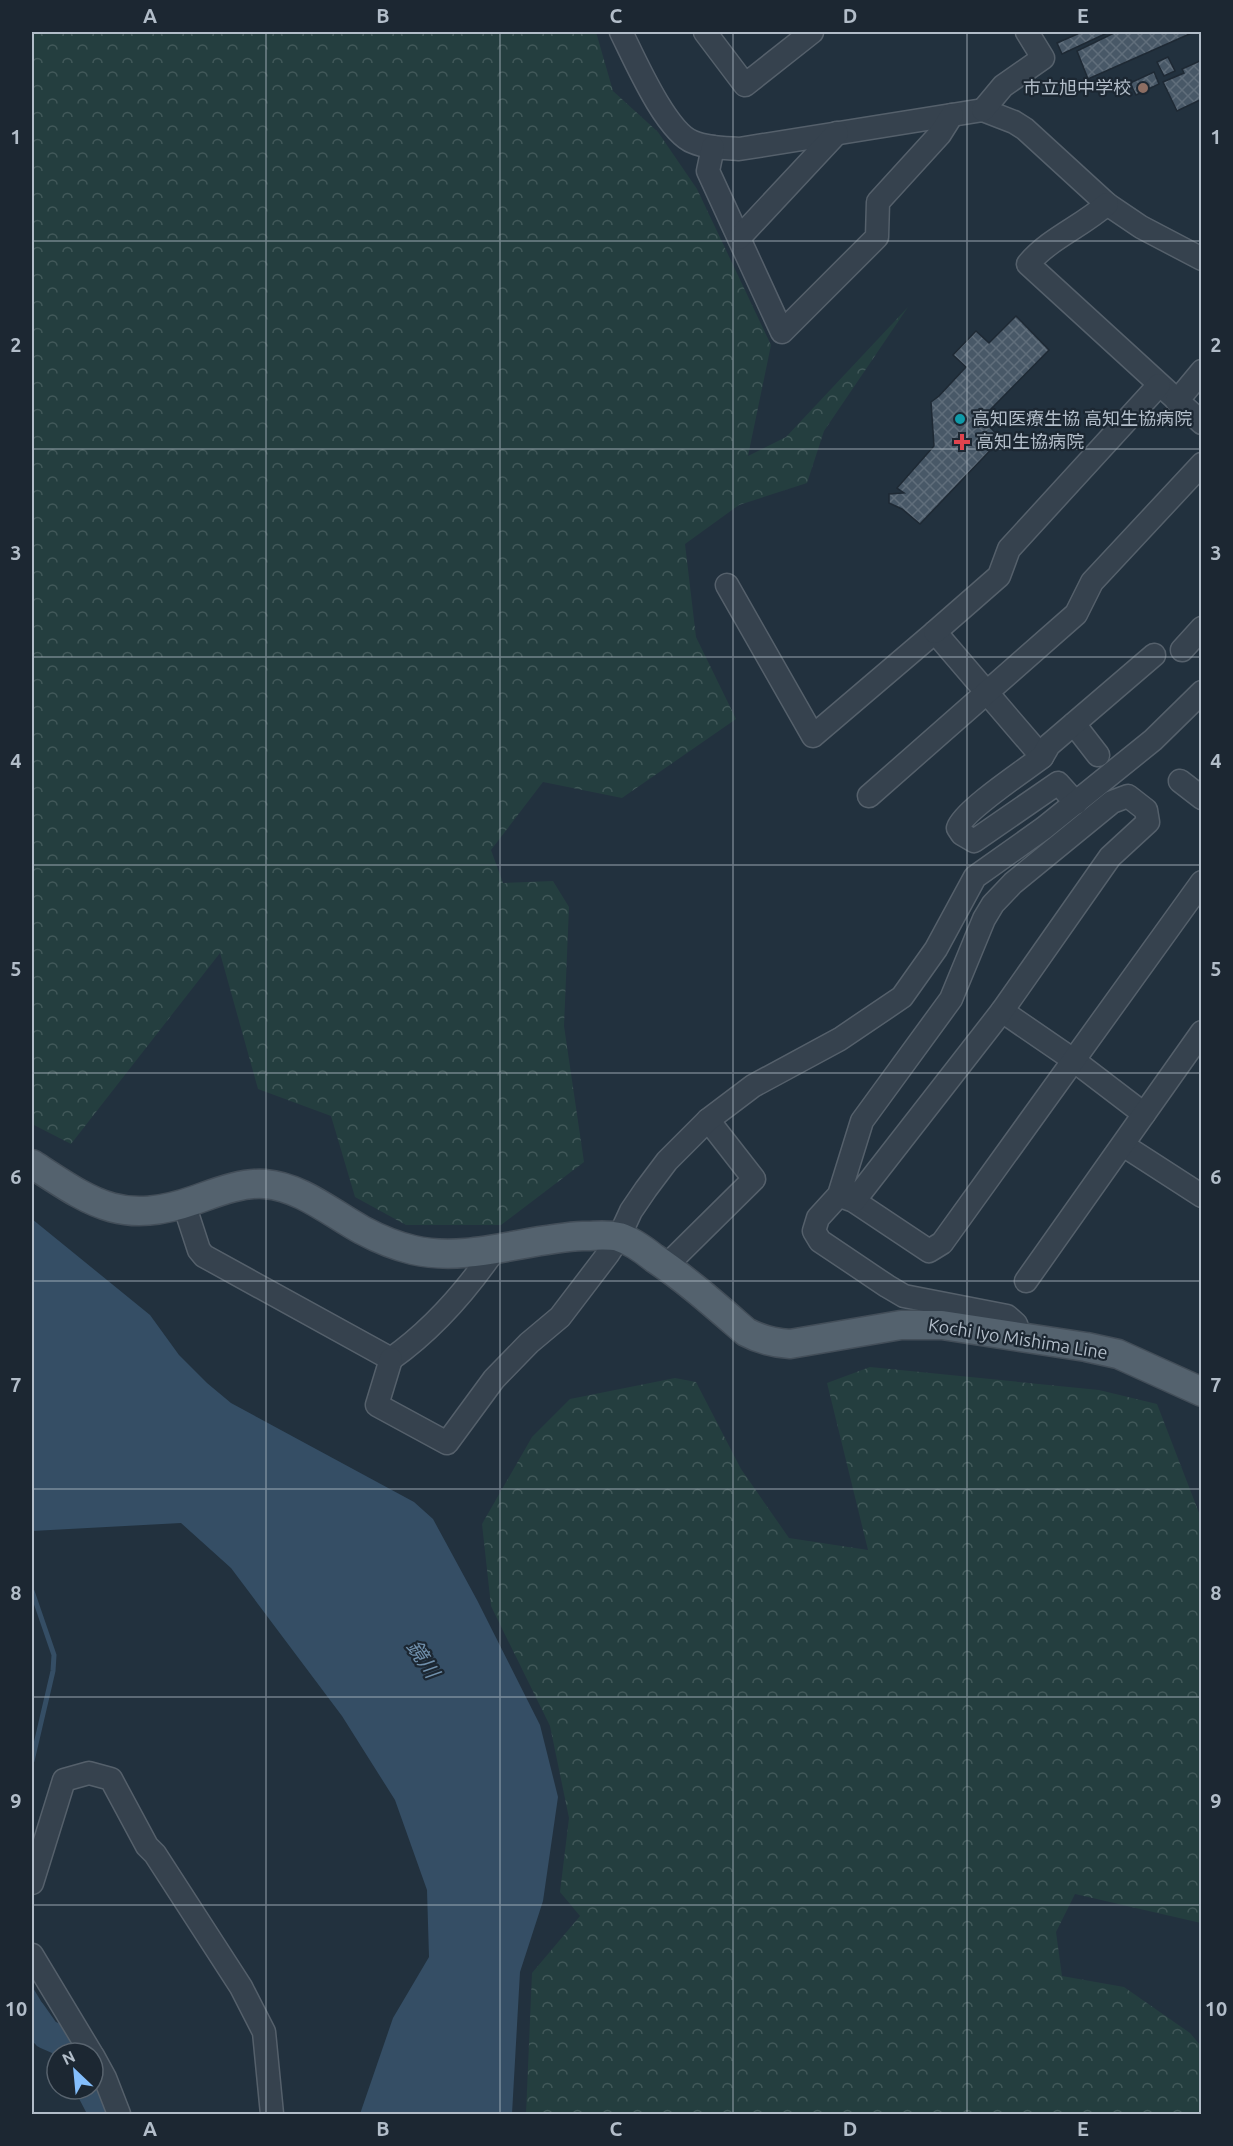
<svg xmlns="http://www.w3.org/2000/svg" width="1233" height="2146" font-family="Ubuntu,'Noto Sans JP',sans-serif">
<defs>
<pattern id="forest-crowns" width="20" height="18" patternUnits="userSpaceOnUse" patternTransform="scale(1.5)"><rect width="20" height="18" fill="#243e3f"/><path d="M2 6a3 3 0 1 1 6 0M12 15a3 3 0 1 1 6 0" fill="none" stroke="#415859"/></pattern>
<pattern id="building-cross-hatch" width="8" height="8" patternUnits="userSpaceOnUse" patternTransform="scale(1.5)"><rect width="8" height="8" fill="#485867"/><path d="M0 0l8 8M0 8l8-8" fill="none" stroke="#606e7b"/></pattern>
</defs>
<rect width="100%" height="100%" fill="#22313e"/>
<g fill="url(#forest-crowns)">
<polygon points="32,32 596,32 613,91 658,132 697,189 771,345 748,456 786,437 908,307 824,431 807,483 739,505 685,544 696,637 736,719 622,798 543,782 491,850 503,883 553,881 569,907 564,1026 584,1162 501,1225 406,1225 355,1197 331,1116 258,1089 220,953 71,1144 32,1124"/>
<polygon points="870,1367 1099,1390 1157,1404 1201,1518 1201,1923 1075,1894 1056,1932 1062,1976 1124,1987 1190,2033 1201,2046 1201,2114 526,2114 532,1973 580,1916 560,1892 569,1818 550,1726 491,1606 482,1524 532,1437 570,1399 675,1378 696,1382 741,1469 789,1538 868,1550 827,1383"/>
</g>
<polygon fill="#354e65" points="32,1219 150,1315 179,1355 207,1383 231,1403 414,1502 433,1519 477,1600 540,1725 558,1797 543,1901 520,1972 512,2114 360,2114 393,2018 429,1957 427,1890 395,1800 342,1716 231,1568 181,1523 32,1531"/>
<g fill="none" stroke-linecap="round" stroke-linejoin="round">
<g stroke="#354e65" stroke-width="5">
<polyline points="32,1591 54,1655 53,1671 32,1761"/>
<polyline points="32,1991 62,2041"/>
</g>
<g stroke="#354e65" stroke-width="30">
<polyline points="32,2014 46,2034 62,2041 70,2053"/>
<polyline points="91,2089 104,2114"/>
</g>
</g>
<g fill="url(#building-cross-hatch)" stroke="#1e2934" stroke-width="1.5">
<polygon points="1082,32 1106,32 1107,33 1062,54 1057,43"/>
<polygon points="1116,32 1194,32 1088,79 1077,51"/>
<polygon points="1168,57 1175,71 1164,76 1157,62"/>
<polygon points="1202,60 1202,99 1177,111 1163,82 1184,73 1182,69"/>
<polygon points="1154,72 1159,84 1136,95 1130,83"/>
<polygon points="1016,316 1049,350 987,413 989,426 1001,439 920,524 902,509 889,503 889,494 904,493 897,488 934,446 931,402 939,396 966,367 953,355 976,331 989,343"/>
</g>
<g fill="none" stroke-linecap="round" stroke-linejoin="round">
<defs>
<g id="minor">
<path d="M621 32C634 58 666 132 693 142 707 148 724 148 739 149L983 110 1014 122 1025 129 1107 204 1141 227 1202 259"/>
<polyline points="705,32 745,85 812,32"/>
<polyline points="983,110 1003,86 1043,58 1027,32"/>
<polyline points="713,147 708,171 782,332 877,237 878,202 940,134 952,115"/>
<path d="M1107 204C1081 227 1050 238 1028 264L1202 423"/>
<polyline points="739,238 837,133"/>
<polyline points="1177,401 1202,371"/>
<polyline points="727,585 813,736 935,632 1042,757"/>
<polyline points="935,632 999,576 1009,549 1159,385"/>
<polyline points="1182,650 1202,628"/>
<polyline points="1074,724 1098,755"/>
<polyline points="1180,781 1202,798"/>
<polyline points="869,796 1076,614 1092,582 1202,464"/>
<path d="M1076 803 1058 783 974 841 962 834 958 828C963 811 1025 770 1042 757L1049 745 1154 655"/>
<polyline points="1002,1011 1072,1059 1144,1114"/>
<polyline points="1123,1145 1202,1196"/>
<polyline points="840,1196 854,1201 929,1251 942,1243 1202,882"/>
<polyline points="854,1201 1002,1011 1110,857 1148,822 1146,810 1128,796 1112,802 1013,883 993,904 984,919 951,999 862,1121 839,1195 818,1218 814,1231 820,1241 887,1286 904,1296 1007,1316 1016,1324 1020,1338"/>
<path d="M184 1204 199 1250 204 1256 391 1359C432 1330 467 1290 495 1249"/>
<polyline points="666,1266 754,1179 708,1120"/>
<polyline points="1026,1281 1202,1032"/>
<polyline points="391,1359 377,1405 447,1443 494,1379 529,1343 560,1317 608,1254 619,1237 631,1211 646,1189 667,1161 708,1120 753,1086 840,1039 902,997 936,949 975,877 1044,828 1153,740 1202,692"/>
<polyline points="32,1883 64,1780 89,1773 111,1779 147,1846 155,1854 241,1987 264,2032 272,2114"/>
<polyline points="32,1955 91,2053"/>
<polyline points="93,2056 105,2078 119,2114"/>
</g>
<path id="major" d="M32 1164C92 1203 121 1226 195 1200 215 1193 242 1182 265 1184 301 1187 331 1213 362 1230 377 1238 396 1246 413 1250 469 1263 527 1238 583 1236 595 1236 608 1234 619 1237 632 1241 644 1250 654 1258 687 1280 716 1306 746 1332 761 1340 773 1343 790 1344L901 1325H942L1086 1347 1118 1354 1202 1392"/>
</defs>
<use href="#minor" stroke="#55606b" stroke-width="25"/>
<use href="#major" stroke="#434e59" stroke-width="31"/>
<use href="#minor" stroke="#36424e" stroke-width="22"/>
<use href="#major" stroke="#54626e" stroke-width="28"/>
</g>
<path fill="none" stroke="#b2bdc9" stroke-width="1.5" stroke-opacity="0.55" d="M266 32V2114M500 32V2114M733 32V2114M967 32V2114M32 241H1202M32 449H1202M32 657H1202M32 865H1202M32 1073H1202M32 1281H1202M32 1489H1202M32 1697H1202M32 1905H1202"/>
<circle fill="#8d6e63" stroke="#1c2732" stroke-width="2" cx="1143" cy="88" r="6"/>
<circle fill="#0f9aa8" stroke="#1c2732" stroke-width="2" cx="960" cy="419" r="6"/>
<path fill="#e0444e" stroke="#1c2732" stroke-width="2" d="M959 433h6v6h6v6h-6v6h-6v-6h-6v-6h6z"/>
<g text-anchor="middle" stroke-width="4.5" stroke-linejoin="round" paint-order="stroke">
<g font-size="18" fill="#b2bdc9" stroke="#1c2732" text-anchor="start">
<text x="1131" y="94" text-anchor="end">市立旭中学校</text>
<text x="972" y="425">高知医療生協 高知生協病院</text>
<text x="976" y="448">高知生協病院</text>
</g>
<g font-size="18" fill="#b2bdc9" stroke="#1c2732">
<text transform="translate(1018 1339) rotate(9)" y="6">Kochi Iyo Mishima Line</text>
</g>
<g font-size="20" font-style="italic" fill="#7191ad" stroke="#1c2732">
<text transform="translate(423 1659) rotate(56)" y="7">鏡川</text>
</g>
</g>
<rect width="1233" height="2146" fill="none" stroke="#1c2732" stroke-width="66"/>
<g transform="translate(75 2071) rotate(334)"><circle r="28" fill="#1c2732" stroke="#58636e" stroke-width="1.5"/>
<path d="M0-4.5L10 22L0 15L-10 22Z" fill="#84befc"/>
<text y="-9" font-size="16" font-weight="bold" text-anchor="middle" fill="#b2bdc9">N</text>
</g>
<rect x="33" y="33" width="1167" height="2080" fill="none" stroke="#b2bdc9" stroke-width="2"/>
<g font-size="20" text-anchor="middle" font-weight="bold" fill="#b2bdc9">
<text x="150" y="23">A</text>
<text x="383" y="23">B</text>
<text x="616" y="23">C</text>
<text x="850" y="23">D</text>
<text x="1083" y="23">E</text>
<text x="16" y="144">1</text>
<text x="1216" y="144">1</text>
<text x="16" y="352">2</text>
<text x="1216" y="352">2</text>
<text x="16" y="560">3</text>
<text x="1216" y="560">3</text>
<text x="16" y="768">4</text>
<text x="1216" y="768">4</text>
<text x="16" y="976">5</text>
<text x="1216" y="976">5</text>
<text x="16" y="1184">6</text>
<text x="1216" y="1184">6</text>
<text x="16" y="1392">7</text>
<text x="1216" y="1392">7</text>
<text x="16" y="1600">8</text>
<text x="1216" y="1600">8</text>
<text x="16" y="1808">9</text>
<text x="1216" y="1808">9</text>
<text x="16" y="2016">10</text>
<text x="1216" y="2016">10</text>
<text x="150" y="2136">A</text>
<text x="383" y="2136">B</text>
<text x="616" y="2136">C</text>
<text x="850" y="2136">D</text>
<text x="1083" y="2136">E</text>
</g>
</svg>
